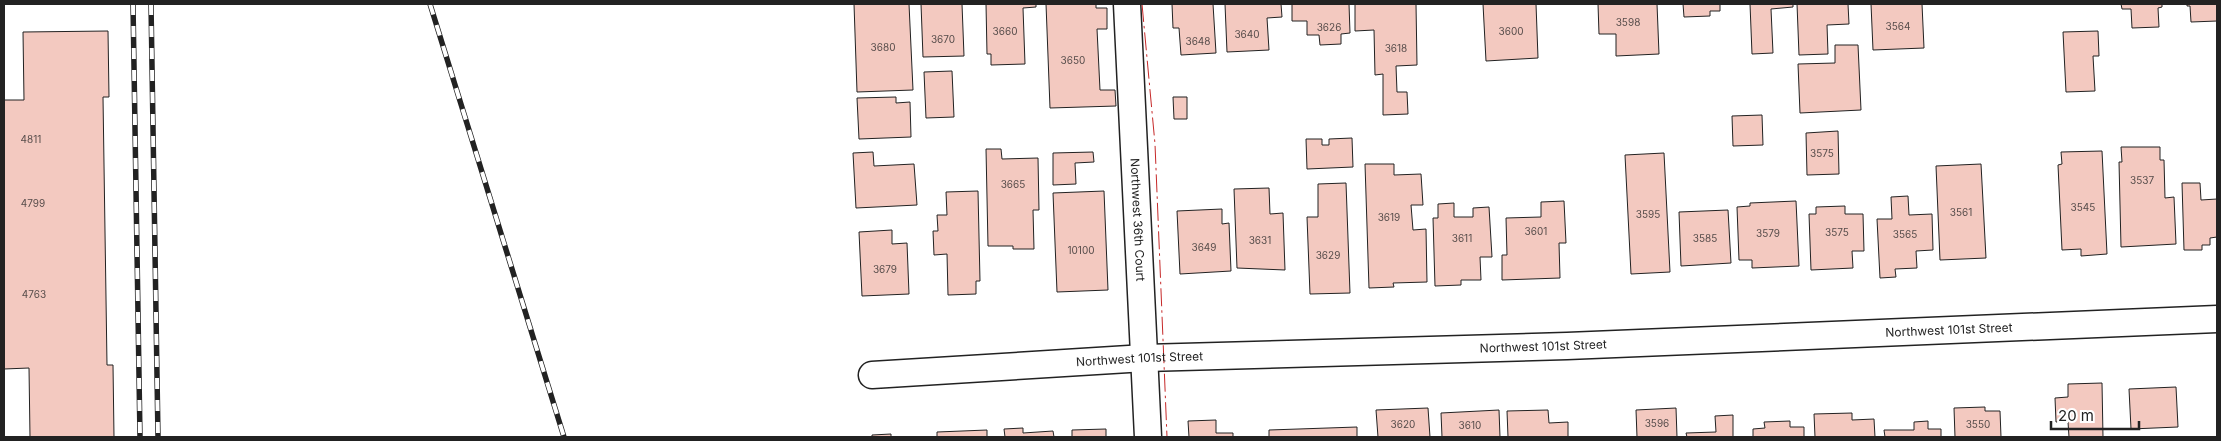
<svg xmlns="http://www.w3.org/2000/svg" width="2221" height="441" font-family="Inter,sans-serif">
<rect width="100%" height="100%" fill="#fff"/>
<g fill="#f3c9c0" stroke="#222">
<polygon points="854,4 909,4 913,90 857,92"/>
<polygon points="921,4 962,4 964,56 923,57"/>
<polygon points="986,4 1036,4 1036,7 1023,8 1025,64 991,65 991,54 987,54"/>
<polygon points="1046,4 1096,4 1096,8 1107,8 1107,29 1097,29 1100,90 1115,90 1116,106 1050,108"/>
<polygon points="1172,4 1213,4 1216,53 1181,55 1179,28 1173,28"/>
<polygon points="1225,4 1281,4 1282,17 1267,18 1269,50 1227,52"/>
<polygon points="1292,4 1349,4 1350,33 1341,34 1341,44 1320,45 1319,35 1307,35 1307,21 1292,21"/>
<polygon points="1355,4 1416,4 1417,65 1396,66 1397,92 1407,92 1408,114 1383,115 1383,74 1375,75 1374,30 1355,31"/>
<polygon points="1483,4 1536,4 1538,58 1486,61"/>
<polygon points="1598,4 1657,4 1659,54 1616,56 1616,34 1599,34"/>
<polygon points="1683,4 1720,4 1720,11 1710,11 1710,16 1684,17"/>
<polygon points="1750,4 1793,4 1793,7 1771,9 1773,53 1752,54"/>
<polygon points="1797,4 1848,4 1849,24 1827,25 1828,54 1799,55"/>
<polygon points="1871,4 1922,4 1924,48 1873,50"/>
<polygon points="2121,4 2162,4 2162,7 2158,8 2159,27 2132,28 2131,9 2122,9"/>
<polygon points="2187,4 2217,4 2217,21 2191,22 2190,6 2187,6"/>
<polygon points="108,31 109,97 103,97 107,365 113,365 114,437 30,437 29,368 4,369 4,100 24,100 23,32"/>
<polygon points="2098,31 2099,56 2093,56 2095,91 2066,92 2063,32"/>
<polygon points="1835,45 1858,45 1861,110 1800,113 1798,64 1835,63"/>
<polygon points="952,71 954,117 926,118 924,72"/>
<polygon points="896,97 896,103 910,102 911,137 859,139 857,98"/>
<polygon points="1173,97 1187,97 1187,119 1174,119"/>
<polygon points="1762,115 1763,145 1733,146 1732,116"/>
<polygon points="1838,131 1839,174 1807,175 1806,133"/>
<polygon points="1352,138 1353,167 1307,169 1306,139 1322,139 1322,145 1329,145 1329,139"/>
<polygon points="2121,147 2160,147 2160,160 2164,160 2165,198 2174,197 2176,244 2121,247 2119,162 2122,162"/>
<polygon points="986,149 1001,149 1002,159 1038,158 1039,210 1033,210 1034,249 1013,249 1013,246 988,246"/>
<polygon points="2102,151 2107,254 2081,256 2081,249 2062,250 2058,165 2062,164 2061,152"/>
<polygon points="873,152 874,166 914,164 917,205 856,208 853,153"/>
<polygon points="1093,152 1094,162 1075,163 1076,184 1053,185 1053,153"/>
<polygon points="1664,153 1670,272 1631,274 1625,155"/>
<polygon points="1365,164 1394,164 1394,175 1421,174 1423,205 1411,205 1413,230 1426,229 1427,282 1393,283 1394,287 1369,288"/>
<polygon points="1981,164 1986,258 1940,260 1936,166"/>
<polygon points="1346,183 1350,293 1310,294 1307,217 1318,217 1318,184"/>
<polygon points="2182,183 2200,183 2201,200 2217,199 2217,237 2210,238 2210,245 2202,245 2202,250 2184,250"/>
<polygon points="1269,188 1270,214 1283,213 1285,270 1237,268 1234,189"/>
<polygon points="978,191 980,281 976,281 976,294 948,295 947,254 934,255 933,231 938,231 937,215 947,215 946,192"/>
<polygon points="1104,191 1108,290 1057,292 1053,193"/>
<polygon points="1908,196 1909,215 1932,214 1933,250 1916,251 1917,268 1895,269 1896,277 1880,278 1877,219 1892,219 1891,197"/>
<polygon points="1564,201 1566,243 1559,243 1560,278 1502,280 1502,255 1507,255 1506,218 1541,217 1541,202"/>
<polygon points="1796,201 1799,266 1752,268 1752,260 1739,260 1737,207 1750,206 1750,203"/>
<polygon points="1454,203 1454,217 1473,217 1473,208 1489,207 1492,257 1480,257 1481,280 1461,280 1461,285 1435,286 1433,218 1438,218 1438,204"/>
<polygon points="1845,206 1845,214 1863,214 1864,251 1852,251 1853,268 1811,270 1809,214 1816,214 1816,207"/>
<polygon points="1222,209 1222,224 1229,223 1231,271 1180,274 1177,211"/>
<polygon points="1728,210 1731,263 1681,266 1679,212"/>
<polygon points="892,230 892,244 907,243 909,294 862,296 859,232"/>
<polygon points="2102,383 2103,437 2069,437 2068,422 2056,422 2055,398 2068,397 2068,384"/>
<polygon points="2176,387 2178,427 2131,429 2129,389"/>
<polygon points="1985,407 1985,411 2000,411 2001,437 1955,437 1954,408"/>
<polygon points="1428,408 1430,437 1378,437 1376,410"/>
<polygon points="1676,408 1677,437 1637,437 1636,410"/>
<polygon points="1499,410 1500,437 1442,437 1441,413"/>
<polygon points="1548,410 1549,423 1568,422 1568,437 1508,437 1507,411"/>
<polygon points="1852,413 1852,420 1874,419 1875,437 1815,437 1814,414"/>
<polygon points="1733,415 1733,437 1687,437 1686,433 1716,432 1715,416"/>
<polygon points="1216,420 1216,433 1233,433 1233,437 1189,437 1188,421"/>
<polygon points="1790,421 1790,427 1804,427 1804,437 1753,437 1753,429 1765,428 1764,422"/>
<polygon points="1928,421 1928,429 1941,429 1941,437 1885,437 1884,430 1914,430 1914,422"/>
<polygon points="1357,427 1357,437 1269,437 1269,430"/>
<polygon points="1023,428 1023,433 1053,431 1054,437 1005,437 1004,429"/>
<polygon points="1106,429 1106,437 1072,437 1072,430"/>
<polygon points="987,430 987,437 937,437 937,432"/>
<polygon points="891,434 891,437 872,437 872,435"/>
</g>
<g fill="none" stroke-linecap="round" stroke-linejoin="round">
<defs>
<g id="street">
<path id="s1" d="M1127 4 1148 437"/>
<path id="s2" d="M872 375 1145 358 1567 346 2217 319"/>
</g>
</defs>
<use href="#street" stroke="#222" stroke-width="29"/>
<use href="#street" stroke="#fff" stroke-width="26"/>
<defs>
<g id="rail">
<polyline points="133,4 140,437"/>
<polyline points="151,4 158,437"/>
<polyline points="430,4 564,437"/>
</g>
</defs>
<use href="#rail" stroke="#222" stroke-width="5.5"/>
<use href="#rail" stroke="#fff" stroke-width="4" stroke-dasharray="11" stroke-linecap="butt"/>
<polyline stroke="#c62828" stroke-width="1" stroke-dasharray="18 4 2.5 4" stroke-linecap="butt" points="1142,4 1155,144 1167,437"/>
</g>
<g text-anchor="middle" stroke-width="4" stroke-linejoin="round" paint-order="stroke">
<g font-size="10" fill="#564c4a">
<text x="1628" y="26">3598</text>
<text x="1898" y="30">3564</text>
<text x="1329" y="31">3626</text>
<text x="1005" y="35">3660</text>
<text x="1511" y="35">3600</text>
<text x="1247" y="38">3640</text>
<text x="943" y="43">3670</text>
<text x="1198" y="45">3648</text>
<text x="883" y="51">3680</text>
<text x="1396" y="52">3618</text>
<text x="1073" y="64">3650</text>
<text x="31" y="143">4811</text>
<text x="1822" y="157">3575</text>
<text x="2142" y="184">3537</text>
<text x="1013" y="188">3665</text>
<text x="33" y="207">4799</text>
<text x="2083" y="211">3545</text>
<text x="1961" y="216">3561</text>
<text x="1648" y="218">3595</text>
<text x="1389" y="221">3619</text>
<text x="1536" y="235">3601</text>
<text x="1837" y="236">3575</text>
<text x="1768" y="237">3579</text>
<text x="1905" y="238">3565</text>
<text x="1462" y="242">3611</text>
<text x="1705" y="242">3585</text>
<text x="1260" y="244">3631</text>
<text x="1204" y="251">3649</text>
<text x="1081" y="254">10100</text>
<text x="1328" y="259">3629</text>
<text x="885" y="273">3679</text>
<text x="34" y="298">4763</text>
<text x="1657" y="427">3596</text>
<text x="1403" y="428">3620</text>
<text x="1978" y="428">3550</text>
<text x="1470" y="429">3610</text>
</g>
<g font-size="12" fill="#222" stroke="#fff">
<text dy="4" stroke="none"><textPath href="#s1" startOffset="216">Northwest 36th Court</textPath></text>
<text dy="4" stroke="none"><textPath href="#s2" startOffset="1078">Northwest 101st Street</textPath></text>
<text dy="4" stroke="none"><textPath href="#s2" startOffset="672">Northwest 101st Street</textPath></text>
<text dy="4" stroke="none"><textPath href="#s2" startOffset="268">Northwest 101st Street</textPath></text>
</g>
</g>
<rect width="2221" height="441" fill="none" stroke="#222222" stroke-width="10"/>
<path d="M2051 421v8h88v-8" fill="none" stroke="#222222" stroke-width="2.5"/>
<text x="2058" y="421" font-size="15" fill="#222222" stroke="#ffffff" stroke-width="4" paint-order="stroke">20 m</text>
</svg>
